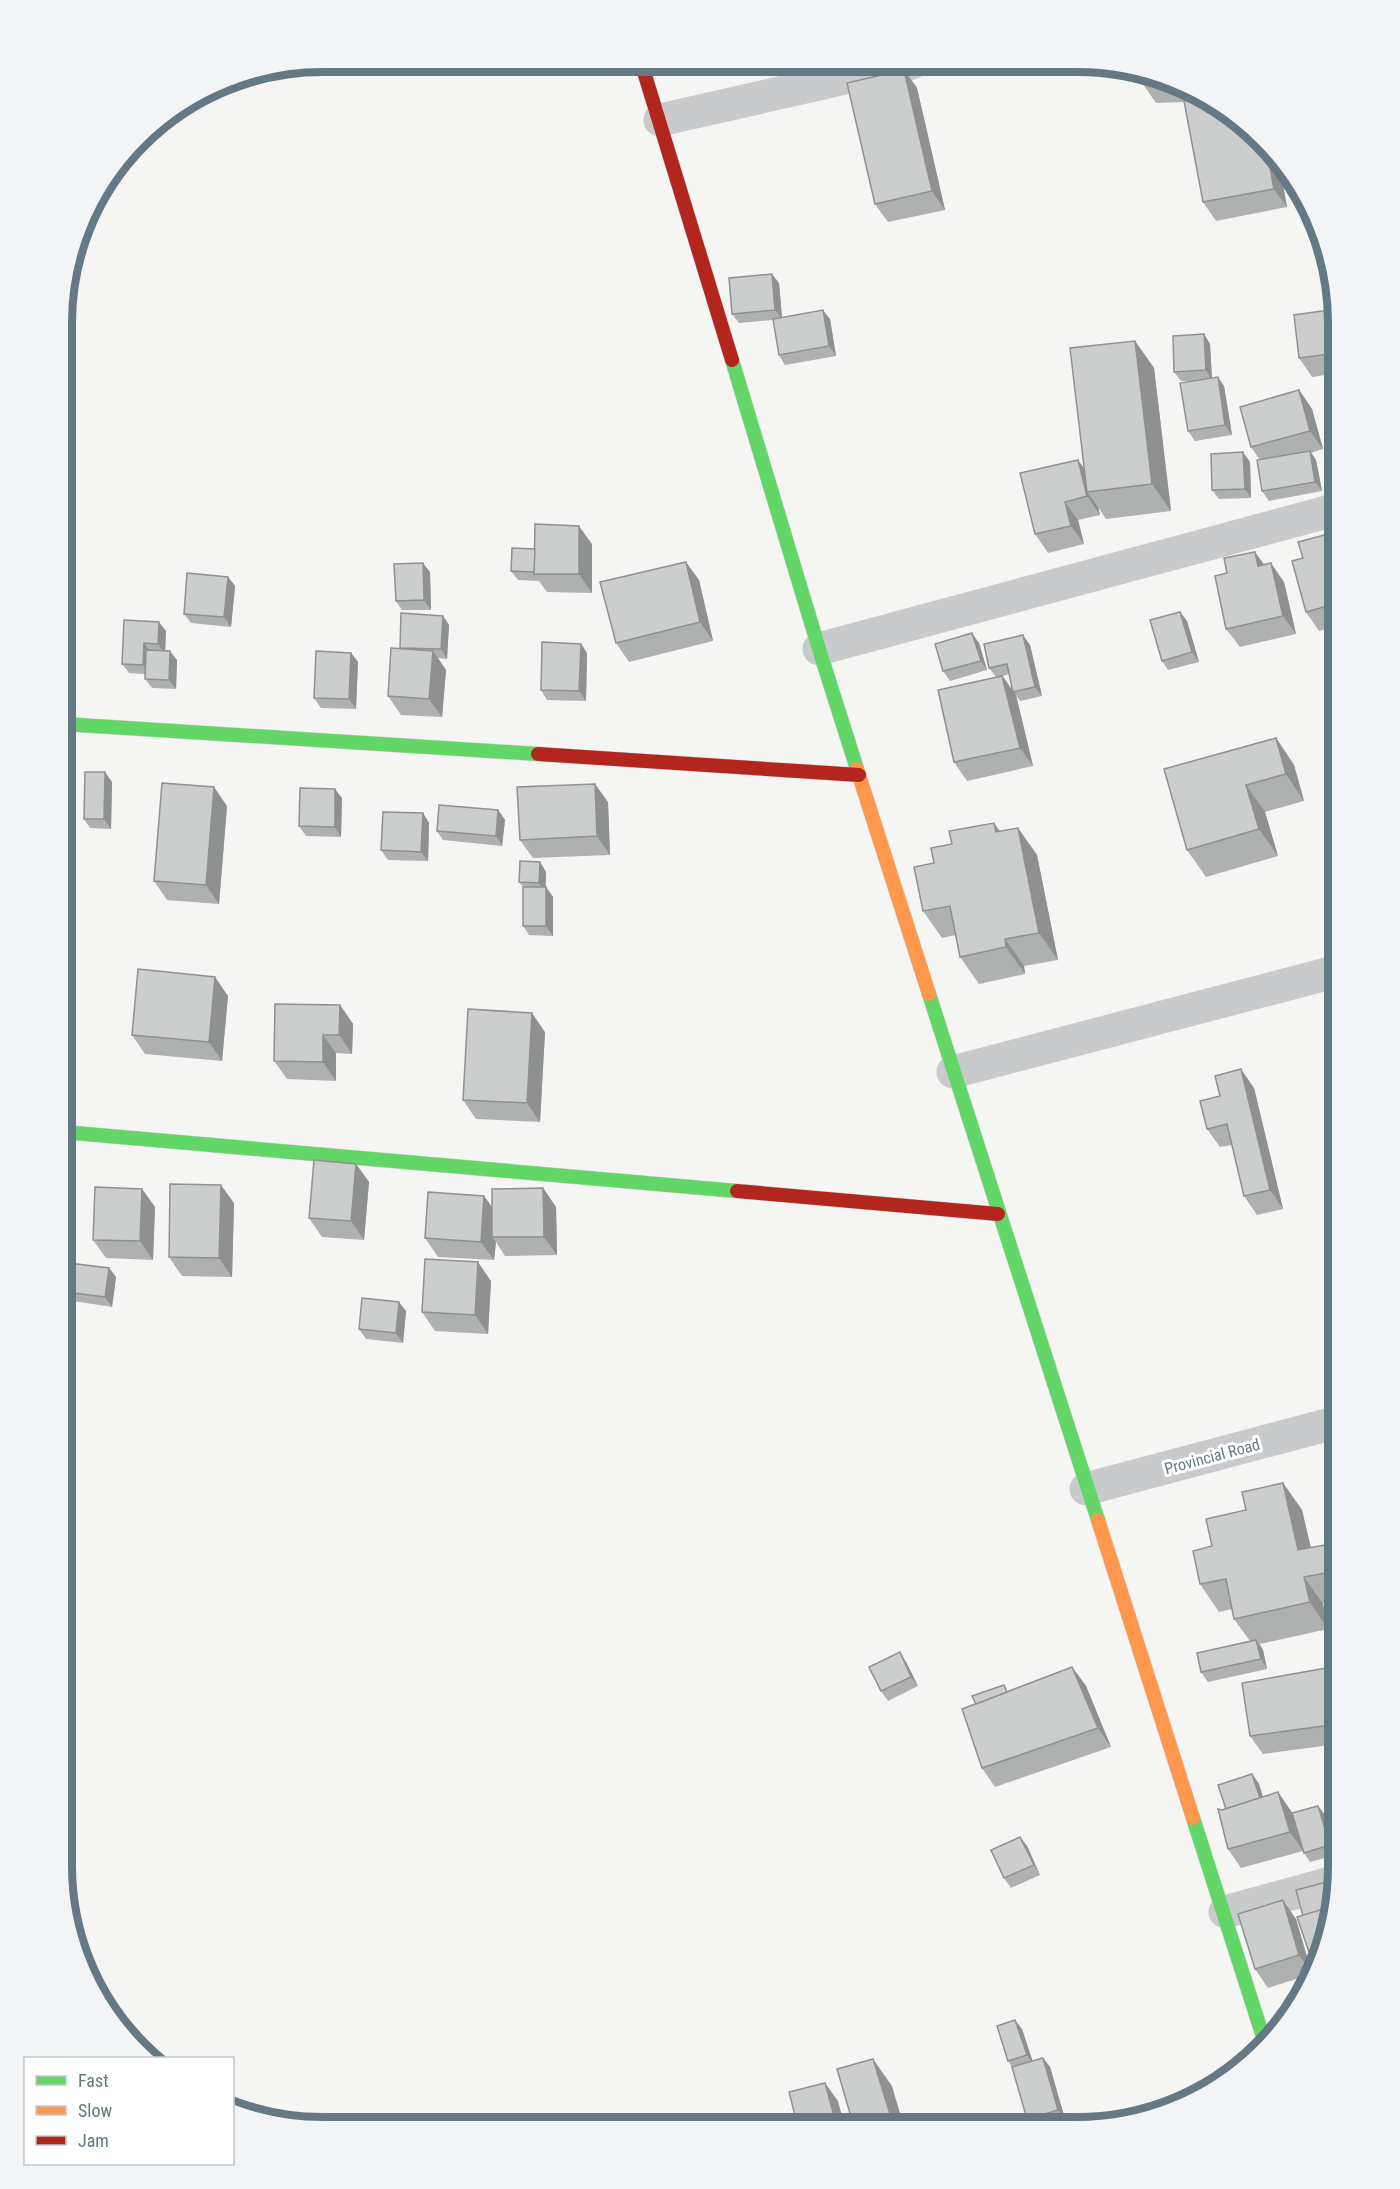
<svg xmlns="http://www.w3.org/2000/svg" width="1400" height="2189" font-family="'Roboto Condensed',sans-serif">
<rect width="100%" height="100%" fill="#f5f5f4"/>
<g fill="none" stroke-linecap="round" stroke-linejoin="round">
<defs>
<g id="fast">
<polyline points="732,360 819,649 857,769"/>
<polyline points="63,724 538,754"/>
<polyline points="929,994 1098,1520"/>
<polyline points="63,1132 737,1191"/>
<polyline points="1193,1818 1265,2043"/>
</g>
<g id="slow">
<polyline points="857,769 929,994"/>
<polyline points="1098,1520 1193,1818"/>
</g>
<g id="jam">
<polyline points="641,62 732,360"/>
<polyline points="538,754 859,775"/>
<polyline points="737,1191 998,1214"/>
</g>
</defs>
<use href="#fast" stroke="#d1d3d3" stroke-width="15"/>
<use href="#slow" stroke="#d1d3d3" stroke-width="15"/>
<use href="#jam" stroke="#d1d3d3" stroke-width="15"/>
<g stroke="#c9cacb" stroke-width="33">
<polyline points="660,120 912,63"/>
<polyline points="819,649 1338,509"/>
<polyline points="953,1072 1338,971"/>
<polyline points="1086,1489 1338,1422"/>
<polyline points="1225,1912 1338,1881"/>
</g>
<use href="#fast" stroke="#63d668" stroke-width="14"/>
<use href="#slow" stroke="#ff974d" stroke-width="14"/>
<use href="#jam" stroke="#b3261e" stroke-width="14"/>
</g>
<g fill="#afb1b1" fill-rule="evenodd">
<polygon points="904,70 917,88 945,210 888,222 875,204"/>
<polygon points="1177,81 1236,115 1278,157 1287,207 1216,221 1203,202 1184,102 1156,103 1143,84"/>
<polygon points="1293,178 1304,198 1300,199 1287,180"/>
<polygon points="779,283 782,317 830,319 836,356 785,365 779,355 773,320 739,323 732,314"/>
<polygon points="1338,323 1338,373 1312,377 1299,358"/>
<polygon points="1204,334 1210,344 1212,378 1224,386 1232,435 1195,441 1188,431 1194,381 1181,381 1174,372"/>
<polygon points="1135,341 1154,368 1171,511 1106,519 1098,507 1100,515 1078,520 1084,544 1048,553 1035,534 1084,469"/>
<polygon points="1299,390 1312,409 1323,449 1311,453 1316,460 1322,491 1269,501 1262,491 1260,460 1251,447"/>
<polygon points="1250,462 1251,498 1219,499 1212,490"/>
<polygon points="1332,533 1338,542 1338,625 1319,631 1306,612 1303,558"/>
<polygon points="592,544 592,593 547,592 539,581 518,580 511,571 535,549"/>
<polygon points="1264,565 1284,582 1296,634 1240,647 1226,629"/>
<polygon points="430,572 431,610 402,610 396,601"/>
<polygon points="228,577 235,586 231,627 191,623 184,614"/>
<polygon points="699,580 713,641 629,662 616,643"/>
<polygon points="1180,612 1187,621 1199,662 1168,670 1162,661"/>
<polygon points="443,616 449,625 447,659 438,658 446,670 442,717 401,715 388,696 400,649 400,648"/>
<polygon points="124,620 166,631 165,651 177,660 176,689 152,688 145,679 145,674 129,673 122,664"/>
<polygon points="979,643 987,670 950,681 943,671"/>
<polygon points="581,644 587,653 586,701 547,700 541,690"/>
<path d="M1030 645 1042 696 1020 701 1016 695 1033 766 967 781 954 762 996 677 989 668ZM1009 674 1013 691 1003 676Z"/>
<polygon points="351,653 358,662 356,709 321,708 314,698"/>
<polygon points="1276,738 1294,765 1304,801 1265,812 1278,856 1206,877 1187,850"/>
<polygon points="63,765 73,778 70,843 63,842"/>
<polygon points="112,782 111,829 90,828 84,819"/>
<polygon points="342,798 341,837 306,836 299,826"/>
<polygon points="608,802 610,855 533,858 520,840"/>
<polygon points="227,806 219,904 167,900 154,881"/>
<polygon points="498,810 505,820 502,846 443,840 437,831"/>
<polygon points="423,813 429,823 428,861 388,860 381,850"/>
<polygon points="1018,828 1037,855 1058,960 1024,966 1025,974 979,984 960,957 956,935 942,938 923,911 934,863 952,844 1000,831"/>
<polygon points="540,862 546,872 546,887 553,897 553,936 529,935 523,926 523,887 519,882"/>
<polygon points="228,996 222,1061 145,1054 132,1035"/>
<polygon points="340,1005 353,1024 352,1054 336,1053 336,1081 287,1079 274,1061"/>
<polygon points="545,1032 540,1122 476,1119 463,1100"/>
<polygon points="1254,1088 1283,1209 1257,1215 1244,1196 1232,1145 1220,1147 1207,1129"/>
<polygon points="356,1164 369,1182 364,1240 322,1237 309,1218"/>
<polygon points="543,1188 556,1207 557,1255 505,1256 496,1242 494,1260 438,1257 425,1238 484,1196 492,1207"/>
<polygon points="142,1189 155,1207 153,1260 106,1258 93,1240"/>
<polygon points="234,1203 232,1277 182,1276 169,1257"/>
<polygon points="109,1268 116,1277 112,1307 73,1301 66,1292"/>
<polygon points="491,1281 488,1334 435,1331 422,1312"/>
<polygon points="406,1311 403,1343 366,1339 359,1329"/>
<polygon points="1283,1483 1302,1510 1311,1548 1338,1564 1338,1639 1335,1602 1323,1604 1328,1629 1260,1644 1263,1650 1267,1669 1208,1682 1201,1672 1250,1641 1234,1619 1232,1609 1219,1612 1200,1584 1212,1546 1246,1510"/>
<polygon points="906,1662 918,1686 888,1701 881,1691"/>
<polygon points="1338,1666 1338,1744 1263,1754 1250,1736"/>
<polygon points="1072,1667 1086,1686 1111,1747 995,1787 982,1768 1009,1692"/>
<polygon points="1252,1774 1259,1784 1263,1797 1278,1792 1292,1813 1318,1806 1325,1815 1336,1855 1310,1862 1304,1853 1295,1824 1303,1851 1241,1868 1228,1849 1222,1810 1226,1809"/>
<polygon points="1020,1837 1027,1846 1040,1875 1011,1888 1004,1878"/>
<polygon points="1335,1880 1338,1884 1324,1950 1316,1967 1312,1961 1303,1916"/>
<polygon points="1296,1919 1312,1974 1268,1988 1255,1969"/>
<polygon points="1022,2029 1032,2061 1043,2058 1050,2067 1065,2119 1036,2127 1033,2127 1027,2119 1012,2067 1008,2061"/>
</g>
<g fill="#8f9090">
<polygon points="904,70 917,88 945,210 932,191"/>
<polygon points="1266,146 1278,157 1287,207 1274,189"/>
<polygon points="772,274 779,283 782,319 775,310"/>
<polygon points="823,310 830,319 836,356 829,346"/>
<polygon points="1204,334 1210,344 1212,380 1206,370"/>
<polygon points="1135,341 1154,368 1171,511 1152,484"/>
<polygon points="1218,377 1224,386 1232,435 1225,425"/>
<polygon points="1299,390 1312,409 1323,449 1310,431"/>
<polygon points="1310,451 1316,460 1322,491 1315,482"/>
<polygon points="1243,452 1250,462 1251,498 1245,489"/>
<polygon points="1078,460 1091,478 1087,492 1098,507 1100,515 1087,496"/>
<polygon points="1065,502 1078,520 1084,544 1071,526"/>
<polygon points="579,526 592,544 592,593 579,574"/>
<polygon points="1332,533 1338,542 1338,555"/>
<polygon points="1255,552 1268,570 1258,566"/>
<polygon points="686,562 699,580 713,641 700,622"/>
<polygon points="423,563 430,572 431,610 424,600"/>
<polygon points="1271,563 1284,582 1296,634 1283,616"/>
<polygon points="228,577 235,586 231,627 224,617"/>
<polygon points="1180,612 1187,621 1199,662 1192,652"/>
<polygon points="443,616 449,625 447,659 441,649"/>
<polygon points="159,622 166,631 165,654 158,644"/>
<polygon points="972,633 979,643 987,670 981,661"/>
<polygon points="1023,635 1030,645 1042,696 1035,687"/>
<polygon points="144,643 151,653 150,674 143,665"/>
<polygon points="581,644 587,653 586,701 579,691"/>
<polygon points="170,651 177,660 176,689 169,680"/>
<polygon points="433,651 446,670 442,717 429,699"/>
<polygon points="351,653 358,662 356,709 349,699"/>
<polygon points="1002,676 1016,695 1033,766 1020,748"/>
<polygon points="1276,738 1294,765 1304,801 1286,774"/>
<polygon points="63,765 73,778 70,843 63,833"/>
<polygon points="105,772 112,782 111,829 104,819"/>
<polygon points="595,784 608,802 610,855 597,836"/>
<polygon points="1246,785 1265,812 1278,856 1259,829"/>
<polygon points="214,787 227,806 219,904 206,885"/>
<polygon points="335,789 342,798 341,837 335,827"/>
<polygon points="498,810 505,820 502,846 496,836"/>
<polygon points="423,813 429,823 428,861 421,852"/>
<polygon points="994,823 1013,850 996,832"/>
<polygon points="1018,828 1037,855 1058,960 1039,933"/>
<polygon points="540,862 546,872 545,892 539,883"/>
<polygon points="546,887 553,897 553,936 546,926"/>
<polygon points="1005,939 1024,966 1025,974 1006,947"/>
<polygon points="215,977 228,996 222,1061 209,1042"/>
<polygon points="340,1005 353,1024 352,1054 339,1035"/>
<polygon points="532,1013 545,1032 540,1122 527,1103"/>
<polygon points="323,1035 336,1053 336,1081 323,1062"/>
<polygon points="1241,1069 1254,1088 1283,1209 1270,1190"/>
<polygon points="356,1164 369,1182 364,1240 351,1221"/>
<polygon points="221,1185 234,1203 232,1277 219,1258"/>
<polygon points="543,1188 556,1207 557,1255 544,1237"/>
<polygon points="142,1189 155,1207 153,1260 140,1241"/>
<polygon points="484,1196 497,1215 492,1237 496,1242 494,1260 481,1242"/>
<polygon points="478,1262 491,1281 488,1334 475,1315"/>
<polygon points="109,1268 116,1277 112,1307 105,1297"/>
<polygon points="399,1302 406,1311 403,1343 396,1333"/>
<polygon points="1283,1483 1302,1510 1317,1575 1298,1550"/>
<polygon points="1324,1545 1338,1564 1338,1582 1331,1572"/>
<polygon points="1304,1577 1323,1604 1328,1629 1310,1602"/>
<polygon points="1256,1640 1263,1650 1267,1669 1261,1659"/>
<polygon points="900,1652 906,1662 918,1686 911,1677"/>
<polygon points="1072,1667 1086,1686 1111,1747 1098,1728"/>
<polygon points="1252,1774 1259,1784 1269,1818 1263,1808"/>
<polygon points="1278,1792 1291,1811 1303,1851 1290,1832"/>
<polygon points="1318,1806 1325,1815 1336,1855 1330,1845"/>
<polygon points="1020,1837 1027,1846 1040,1875 1034,1865"/>
<polygon points="1283,1900 1296,1919 1312,1974 1299,1955"/>
<polygon points="1015,2020 1022,2029 1034,2065 1027,2055"/>
<polygon points="1043,2058 1050,2067 1065,2119 1058,2110"/>
<polygon points="873,2059 892,2086 904,2127 894,2127"/>
<polygon points="825,2083 838,2101 845,2127 837,2127"/>
</g>
<g fill="#cccece" stroke="#8f9090" stroke-width="1.5">
<polygon points="904,70 932,191 875,204 847,83"/>
<polygon points="1142,72 1177,81 1179,83 1143,84"/>
<polygon points="1204,97 1236,115 1266,146 1274,189 1203,202 1184,101"/>
<polygon points="1283,162 1284,164 1293,178 1287,180"/>
<polygon points="772,274 775,310 732,314 729,278"/>
<polygon points="1336,309 1338,323 1338,353 1299,358 1294,315"/>
<polygon points="823,310 829,346 779,355 773,319"/>
<polygon points="1204,334 1206,370 1174,372 1173,336"/>
<polygon points="1135,341 1152,484 1087,492 1070,348"/>
<polygon points="1218,377 1225,425 1188,431 1180,383"/>
<polygon points="1299,390 1310,431 1251,447 1240,407"/>
<polygon points="1338,397 1338,451 1326,400"/>
<polygon points="1310,451 1315,482 1262,491 1257,460"/>
<polygon points="1243,452 1245,489 1212,490 1211,454"/>
<polygon points="1078,460 1087,496 1065,502 1071,526 1035,534 1020,473"/>
<polygon points="535,524 579,526 579,574 534,574"/>
<polygon points="1332,533 1338,555 1338,603 1306,612 1292,561 1303,558 1298,542"/>
<polygon points="512,548 535,549 534,572 511,571"/>
<polygon points="1255,552 1258,566 1271,563 1283,616 1226,629 1215,576 1227,573 1224,558"/>
<polygon points="686,562 700,622 616,643 600,582"/>
<polygon points="423,563 424,600 396,601 394,564"/>
<polygon points="187,573 228,577 224,617 184,614"/>
<polygon points="1180,612 1192,652 1162,661 1150,620"/>
<polygon points="401,613 443,616 441,649 400,648"/>
<polygon points="124,620 159,622 158,644 144,643 143,665 122,664"/>
<polygon points="972,633 981,661 943,671 935,644"/>
<polygon points="1023,635 1035,687 1013,692 1007,664 989,668 984,644"/>
<polygon points="542,642 581,644 579,691 541,690"/>
<polygon points="1338,643 1338,669 1332,645"/>
<polygon points="391,648 433,651 429,699 388,696"/>
<polygon points="146,650 170,651 169,680 145,679"/>
<polygon points="316,651 351,653 349,699 314,698"/>
<polygon points="1002,676 1020,748 954,762 938,690"/>
<polygon points="1276,738 1286,774 1246,785 1259,829 1187,850 1164,769"/>
<polygon points="85,772 105,772 104,819 84,819"/>
<polygon points="162,783 214,787 206,885 154,881"/>
<polygon points="595,784 597,836 520,840 517,787"/>
<polygon points="300,788 335,789 335,827 299,826"/>
<polygon points="439,805 498,810 496,836 437,831"/>
<polygon points="383,812 423,813 421,852 381,850"/>
<polygon points="994,823 996,832 1018,828 1039,933 1005,939 1006,947 960,957 950,906 923,911 914,867 934,863 931,848 952,844 949,831"/>
<polygon points="520,861 540,862 539,883 519,882"/>
<rect x="523" y="887" width="23" height="39"/>
<polygon points="138,969 215,977 209,1042 132,1035"/>
<polygon points="275,1004 340,1005 339,1035 323,1035 323,1062 274,1061"/>
<polygon points="468,1009 532,1013 527,1103 463,1100"/>
<polygon points="1241,1069 1270,1190 1244,1196 1227,1124 1207,1129 1200,1101 1220,1096 1215,1076"/>
<polygon points="314,1160 356,1164 351,1221 309,1218"/>
<polygon points="170,1184 221,1185 219,1258 169,1257"/>
<polygon points="95,1187 142,1189 140,1241 93,1240"/>
<polygon points="543,1188 544,1237 492,1237 492,1189"/>
<polygon points="428,1192 484,1196 481,1242 425,1238"/>
<polygon points="425,1259 478,1262 475,1315 422,1312"/>
<polygon points="69,1263 109,1268 105,1297 66,1292"/>
<polygon points="362,1298 399,1302 396,1333 359,1329"/>
<polygon points="1283,1483 1298,1550 1324,1545 1331,1572 1304,1577 1310,1602 1234,1619 1226,1579 1200,1584 1193,1551 1212,1546 1206,1519 1246,1510 1242,1492"/>
<polygon points="1338,1596 1338,1639 1329,1606 1335,1605 1333,1597"/>
<polygon points="1256,1640 1261,1659 1201,1672 1197,1653"/>
<polygon points="900,1652 911,1677 881,1691 869,1667"/>
<polygon points="1338,1666 1338,1724 1250,1736 1242,1683"/>
<polygon points="1072,1667 1098,1728 982,1768 962,1709"/>
<polygon points="1004,1685 1007,1692 976,1704 972,1696"/>
<polygon points="1252,1774 1260,1798 1226,1809 1218,1785"/>
<polygon points="1278,1792 1290,1832 1228,1849 1218,1809 1222,1810"/>
<polygon points="1318,1806 1330,1845 1304,1853 1292,1813"/>
<polygon points="1020,1837 1034,1865 1004,1878 991,1850"/>
<polygon points="1335,1880 1337,1888 1333,1906 1303,1916 1296,1890"/>
<polygon points="1283,1900 1299,1955 1255,1969 1238,1914"/>
<polygon points="1333,1906 1324,1950 1321,1958 1312,1961 1297,1917"/>
<polygon points="1015,2020 1027,2055 1008,2061 997,2026"/>
<polygon points="1043,2058 1058,2110 1027,2119 1012,2067"/>
<polygon points="873,2059 894,2127 854,2127 837,2069"/>
<polygon points="825,2083 837,2127 798,2127 789,2092"/>
</g>
<g text-anchor="middle" stroke-width="6" stroke-linejoin="round" paint-order="stroke">
<g font-size="16" fill="#647984" stroke="#fff">
<text transform="translate(1212 1456) rotate(-15)" y="6">Provincial Road</text>
</g>
</g>
<path d="M0 0H1400V2189H0ZM323 72H1077A251 251 0 0 1 1328 323V1866A251 251 0 0 1 1077 2117H323A251 251 0 0 1 72 1866V323A251 251 0 0 1 323 72Z" fill="#f3f4f5" fill-rule="evenodd"/>
<path fill="none" stroke="#647984" stroke-width="8" d="M323 72H1077A251 251 0 0 1 1328 323V1866A251 251 0 0 1 1077 2117H323A251 251 0 0 1 72 1866V323A251 251 0 0 1 323 72Z"/>
<rect x="24" y="2057" width="210" height="108" fill="#ffffff" stroke="#c1c9ce" stroke-width="1.5"/>
<rect x="36" y="2076" width="30" height="9" fill="#63d668" stroke="#c1c9ce" stroke-width="1.5"/>
<text x="78" y="2087" font-size="18" fill="#647984">Fast</text>
<rect x="36" y="2106" width="30" height="9" fill="#ff974d" stroke="#c1c9ce" stroke-width="1.5"/>
<text x="78" y="2117" font-size="18" fill="#647984">Slow</text>
<rect x="36" y="2136" width="30" height="9" fill="#b3261e" stroke="#c1c9ce" stroke-width="1.5"/>
<text x="78" y="2147" font-size="18" fill="#647984">Jam</text>
</svg>
